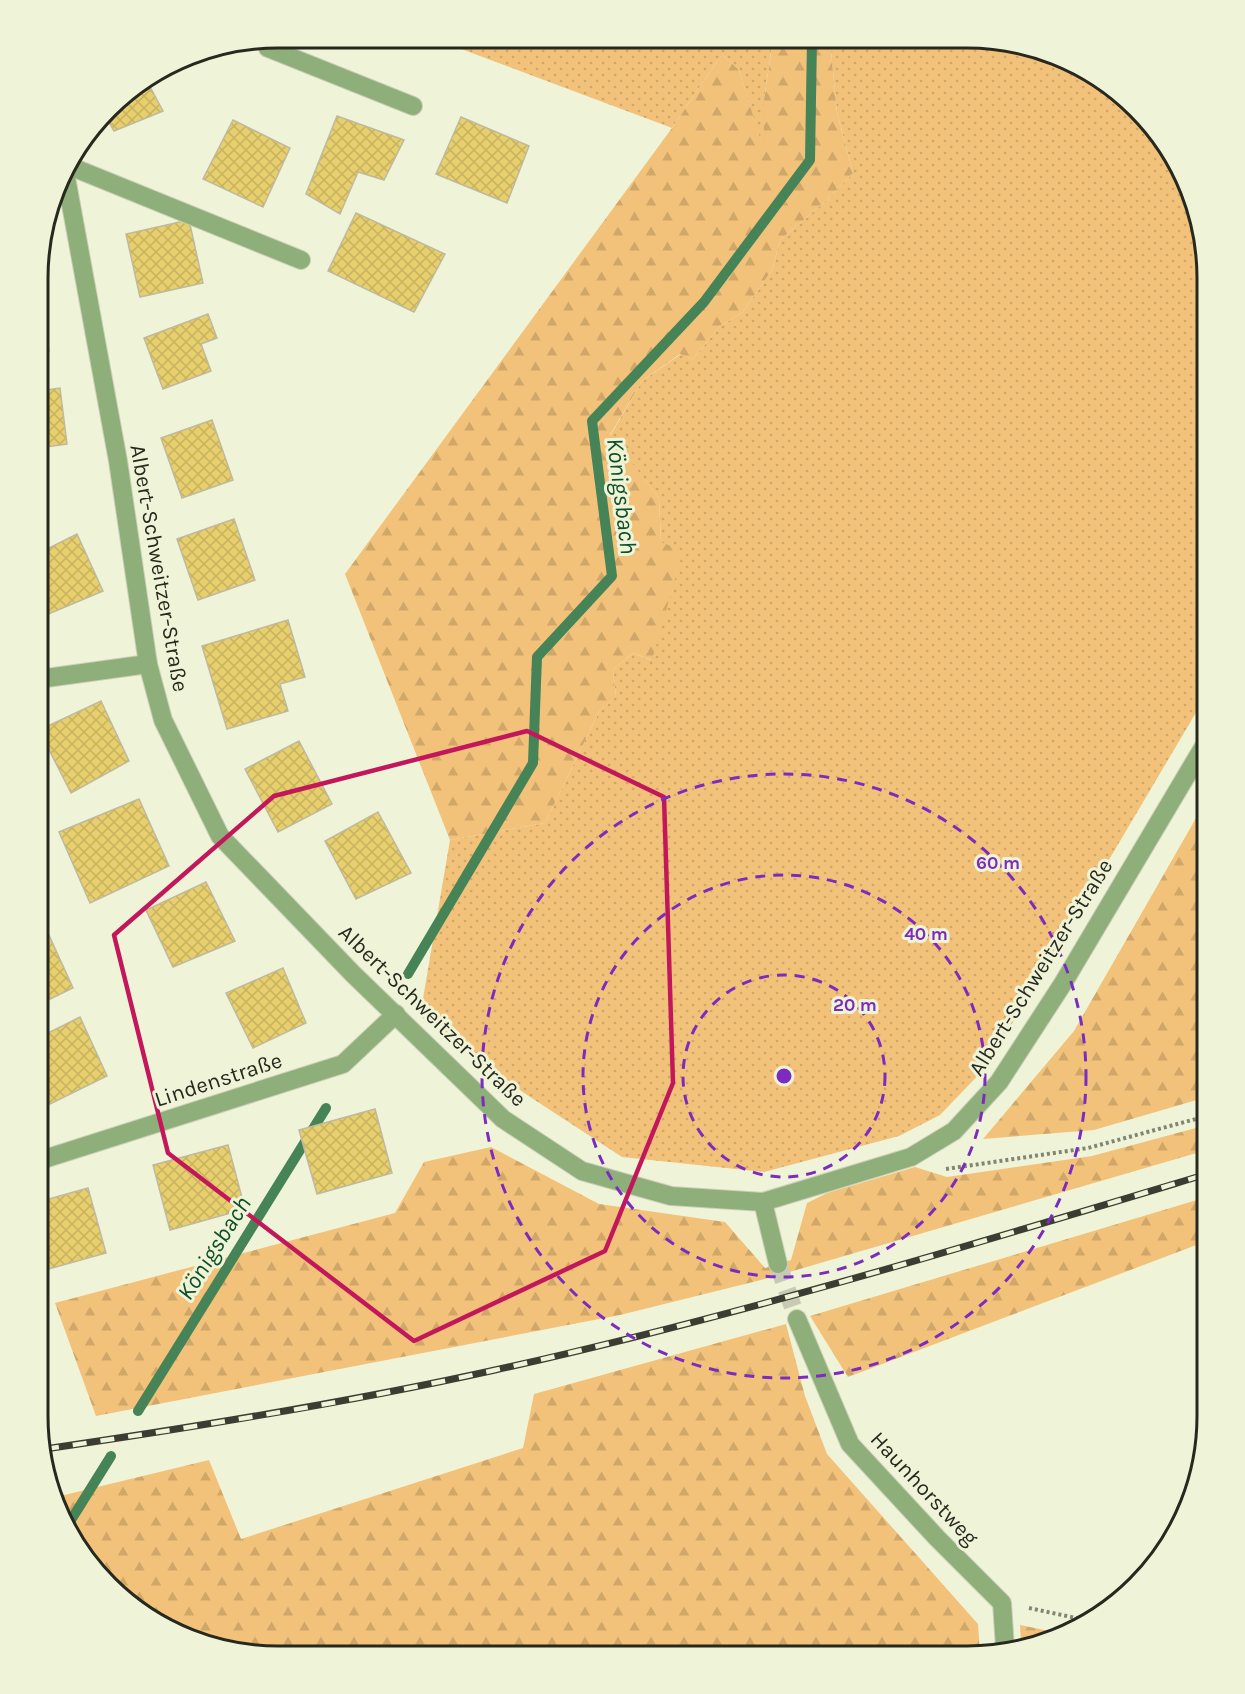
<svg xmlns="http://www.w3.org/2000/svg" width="1245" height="1694" font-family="Karla,sans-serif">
<defs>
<pattern id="grass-dots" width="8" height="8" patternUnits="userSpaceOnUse" patternTransform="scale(1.5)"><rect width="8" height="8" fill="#f2c27a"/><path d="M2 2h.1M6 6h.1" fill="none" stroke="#d0a769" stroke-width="1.8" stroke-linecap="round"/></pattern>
<pattern id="forest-firs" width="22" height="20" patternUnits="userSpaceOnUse" patternTransform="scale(1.5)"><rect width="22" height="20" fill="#f2c27a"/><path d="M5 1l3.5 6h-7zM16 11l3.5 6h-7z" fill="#d0a769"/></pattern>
<pattern id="building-cross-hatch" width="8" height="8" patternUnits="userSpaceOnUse" patternTransform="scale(1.5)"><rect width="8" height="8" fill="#e7cf6e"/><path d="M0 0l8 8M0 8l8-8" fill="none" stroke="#c6b25f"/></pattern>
</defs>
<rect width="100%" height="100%" fill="#eff4d8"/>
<g fill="url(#grass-dots)">
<polygon points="432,38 773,39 764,99 764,154 739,70 722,54 672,128"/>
<polygon points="856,39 999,40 1059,56 1113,87 1183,171 1207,277 1207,694 987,1066 940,1115 899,1136 764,1172 622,1157 524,1093 420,1016 450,840 545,823 599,712 616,696 613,670 633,653 651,660 661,542 659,498 610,436 642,381 681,354 693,359 720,326 742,313 772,270 780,240 828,199 853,173 837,112 831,51"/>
</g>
<g fill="url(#forest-firs)">
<polygon points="773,39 856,39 831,51 837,112 853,173 828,199 780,240 772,270 742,313 720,326 693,359 680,354 642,381 610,435 659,498 661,542 683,551 652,660 633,653 613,670 616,696 599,712 545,823 450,840 345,574 672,128 722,54 739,70 764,151 764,99"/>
<polygon points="1207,799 1207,1097 1094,1130 983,1139 1074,1031"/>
<polygon points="1207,1125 1207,1150 769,1278 620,1315 96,1416 55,1303 395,1213 424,1162 491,1147 599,1204 725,1222 765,1268 791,1260 807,1203 827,1193 915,1167 947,1177 1092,1156"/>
<polygon points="1207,1197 1207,1241 848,1377 810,1316"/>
<polygon points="786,1324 805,1396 827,1454 978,1624 980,1654 968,1656 247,1654 144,1616 97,1575 62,1523 56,1497 209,1460 241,1539 523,1448 534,1394"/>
<polygon points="1020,1625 1064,1634 1021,1644"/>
</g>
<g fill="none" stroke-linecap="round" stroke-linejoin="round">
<g stroke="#468357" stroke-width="10">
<polyline points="408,974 533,763 537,657 612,576 592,421 704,302 810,160 812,39"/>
<polyline points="138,1411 326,1108"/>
<polyline points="66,1528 111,1456"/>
</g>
</g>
<g fill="url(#building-cross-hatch)" stroke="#bfb99f" stroke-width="1.5">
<polygon points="147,81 163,111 114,131 105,115 120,97"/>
<polygon points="337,116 404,140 384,180 358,172 340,214 306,194"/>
<polygon points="461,117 529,146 507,203 436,174"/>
<polygon points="233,120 290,148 263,207 203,179"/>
<polygon points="356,213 445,254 414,312 328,271"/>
<polygon points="189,220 203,283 140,297 126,234"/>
<polygon points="41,296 49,351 39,353 40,297"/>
<polygon points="208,314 217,338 201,344 211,371 163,389 144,338"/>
<polygon points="60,388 67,444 39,448 39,391"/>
<polygon points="212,420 233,480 182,498 161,438"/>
<polygon points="234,519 255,580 198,600 177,539"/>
<polygon points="77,534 103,591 46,615 39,598 39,553"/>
<polygon points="288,620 305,677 280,684 288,711 227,729 202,646"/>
<polygon points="101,701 129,761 71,793 39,730"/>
<polygon points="299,741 332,804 278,832 245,769"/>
<polygon points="139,799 169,866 90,903 59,832"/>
<polygon points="378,812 411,873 356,899 325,841"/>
<polygon points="206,882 235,941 173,967 146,910"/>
<polygon points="48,933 73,988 38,1005 38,937"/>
<polygon points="283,968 306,1023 253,1048 226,993"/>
<polygon points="80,1017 107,1076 50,1104 38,1083 38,1038"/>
<polygon points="375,1109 392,1173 317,1194 299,1130"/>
<polygon points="228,1145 245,1209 170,1230 153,1165"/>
<polygon points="88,1188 106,1253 38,1272 38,1202"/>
</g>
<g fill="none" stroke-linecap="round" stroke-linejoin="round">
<polyline stroke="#c7cbb3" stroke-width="18" stroke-dasharray="18 9" stroke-linecap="butt" points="778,1264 797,1319"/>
<defs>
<g id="minor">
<polyline points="266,39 268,48 413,106"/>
<polyline points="67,165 301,260"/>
<polyline points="65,172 118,461 148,664 163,720 220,836 353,974 503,1119 582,1171 671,1196 763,1202 911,1157 954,1131 999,1082 1062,985 1207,741"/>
<polyline points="39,679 148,664"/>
<polyline points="38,1161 343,1064 396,1014"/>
<polyline points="763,1202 778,1264"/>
<polyline points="797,1319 850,1444 937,1538 1002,1603 1005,1648"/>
</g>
</defs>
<use href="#minor" stroke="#cbcfb7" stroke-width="20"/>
<g stroke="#828573" stroke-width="4" stroke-dasharray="3 3" stroke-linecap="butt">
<polyline points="946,1169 1088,1148 1207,1116"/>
<polyline points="1029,1608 1090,1621"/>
</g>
<use href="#minor" stroke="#8eae7a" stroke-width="18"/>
<defs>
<path id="rail" d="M45 1449C196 1427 346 1403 495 1370 735 1317 971 1245 1207 1174"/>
</defs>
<use href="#rail" stroke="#3c3d32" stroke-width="7"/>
<use href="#rail" stroke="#eff4d8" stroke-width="4.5" stroke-dasharray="14" stroke-linecap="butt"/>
</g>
<path fill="none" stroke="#c2185b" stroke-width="4.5" stroke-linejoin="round" d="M527 731 664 797 673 1083 605 1251 414 1341 168 1153 114 935 274 796Z"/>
<g fill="none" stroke="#7b2cbf" stroke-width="3" stroke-dasharray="10 8">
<circle cx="784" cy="1076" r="101"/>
<circle cx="784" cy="1076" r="201"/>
<circle cx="784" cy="1076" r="302"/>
</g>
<g text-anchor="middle" stroke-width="6" stroke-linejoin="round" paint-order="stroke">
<g font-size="22" fill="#27281e" stroke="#eff4d8">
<text transform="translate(160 568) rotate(80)" y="8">Albert-Schweitzer-Straße</text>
<text transform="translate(1040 967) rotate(-58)" y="8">Albert-Schweitzer-Straße</text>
<text transform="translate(433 1015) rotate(44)" y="8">Albert-Schweitzer-Straße</text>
<text transform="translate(218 1079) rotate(-18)" y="8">Lindenstraße</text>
<text transform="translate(925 1488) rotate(47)" y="8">Haunhorstweg</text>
</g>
<g font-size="24" font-style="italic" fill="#0e4f29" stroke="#eff4d8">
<text transform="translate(622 496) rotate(83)" y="8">Königsbach</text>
<text transform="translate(214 1248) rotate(-58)" y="8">Königsbach</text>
</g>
</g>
<path d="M0 0H1245V1694H0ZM278 48H967A230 230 0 0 1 1197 278V1416A230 230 0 0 1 967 1646H278A230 230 0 0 1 48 1416V278A230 230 0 0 1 278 48Z" fill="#eff4d8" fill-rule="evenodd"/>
<path fill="none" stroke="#27281e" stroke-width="3" d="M278 48H967A230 230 0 0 1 1197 278V1416A230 230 0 0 1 967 1646H278A230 230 0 0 1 48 1416V278A230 230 0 0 1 278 48Z"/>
<circle cx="784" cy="1076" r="9" fill="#7b2cbf" stroke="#eff4d8" stroke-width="3"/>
<g font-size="18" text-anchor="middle" font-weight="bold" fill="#7b2cbf" stroke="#eff4d8" stroke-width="6" stroke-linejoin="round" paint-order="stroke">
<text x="998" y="869">60 m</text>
<text x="926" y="940">40 m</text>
<text x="855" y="1011">20 m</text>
</g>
</svg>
